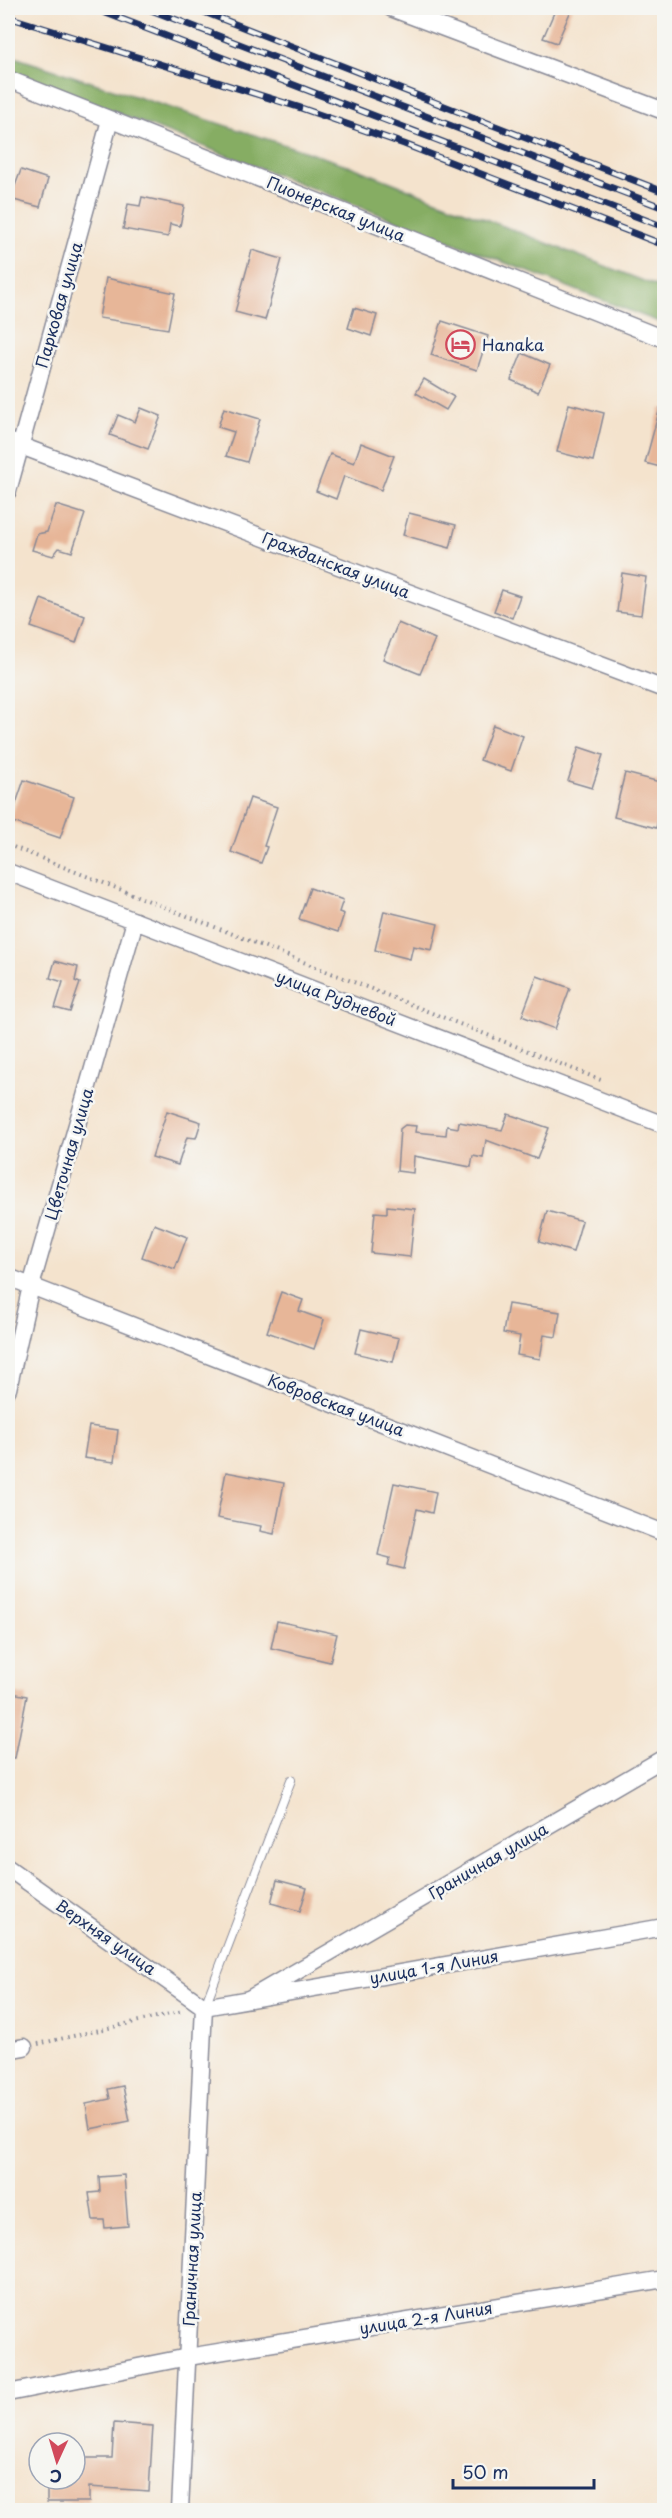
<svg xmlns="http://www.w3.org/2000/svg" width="672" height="2518" font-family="'Playpen Sans',sans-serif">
<rect width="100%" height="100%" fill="#f6f6f2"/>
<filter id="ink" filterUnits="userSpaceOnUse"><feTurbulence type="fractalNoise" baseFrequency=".0167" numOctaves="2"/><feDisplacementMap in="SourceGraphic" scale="12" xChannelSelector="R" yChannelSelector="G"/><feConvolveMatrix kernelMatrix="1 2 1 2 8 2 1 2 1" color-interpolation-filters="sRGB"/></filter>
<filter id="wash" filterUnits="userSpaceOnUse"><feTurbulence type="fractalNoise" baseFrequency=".008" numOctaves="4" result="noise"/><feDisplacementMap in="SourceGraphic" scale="24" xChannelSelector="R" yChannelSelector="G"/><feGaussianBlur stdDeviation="1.35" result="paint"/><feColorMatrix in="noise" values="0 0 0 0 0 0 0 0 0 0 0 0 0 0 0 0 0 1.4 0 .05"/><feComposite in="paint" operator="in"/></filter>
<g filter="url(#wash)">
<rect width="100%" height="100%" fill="#f4e3cd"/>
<polygon fill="#86ad64" stroke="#506e61" stroke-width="1.5" points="8,55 350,166 664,289 664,324 8,71"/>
<g id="blocks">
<g fill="#e7b698">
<polygon points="556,8 572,8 557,43 543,38"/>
<polygon points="21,170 48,179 40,207 10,199"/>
<polygon points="142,197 184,206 180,226 170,224 168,237 123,229 128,204 140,206"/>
<polygon points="252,250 282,259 265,320 235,312"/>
<polygon points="106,278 175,293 168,329 99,318"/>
<polygon points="354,308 377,315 371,336 348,328"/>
<polygon points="442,321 488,336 477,370 431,355"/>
<polygon points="522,353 550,365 538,392 511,380"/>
<polygon points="424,379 454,397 446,410 416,393"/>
<polygon points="569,404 604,413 593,461 557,452"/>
<polygon points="141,408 161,416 148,449 110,435 118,415 135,422"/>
<polygon points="224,408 260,419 247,462 226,456 234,432 218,427"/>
<polygon points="660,408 664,409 664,468 645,463"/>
<polygon points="361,443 394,456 381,490 344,476 336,499 316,491 330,454 354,463"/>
<polygon points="56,505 85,514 72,552 59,548 53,556 32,550 37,534 47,532"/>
<polygon points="409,513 456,525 450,548 403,535"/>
<polygon points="622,573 646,577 641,615 617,612"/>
<polygon points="502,590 520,596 512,618 494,611"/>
<polygon points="41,599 85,616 76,643 31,627"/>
<polygon points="398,623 435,639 420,674 383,659"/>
<polygon points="493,725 523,736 511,771 480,760"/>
<polygon points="579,747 603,755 592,788 568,781"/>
<polygon points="625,773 664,783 664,796 656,828 614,817"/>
<polygon points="24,780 74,797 60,838 10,821"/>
<polygon points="250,798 277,807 264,846 267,847 261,863 231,852"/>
<polygon points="310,888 343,900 339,912 344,914 338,932 299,919"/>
<polygon points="384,911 438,924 432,950 413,946 410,959 375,950"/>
<polygon points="55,961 78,967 75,981 80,983 70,1012 55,1008 63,982 50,978"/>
<polygon points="537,976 570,988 555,1029 522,1016"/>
<polygon points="167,1111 201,1122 196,1138 187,1137 178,1165 152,1157"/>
<polygon points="508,1114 549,1128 537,1159 486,1140 483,1158 473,1156 471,1167 414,1156 413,1173 397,1171 400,1129 405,1125 416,1126 415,1132 446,1135 447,1126 458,1128 459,1122 502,1130"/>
<polygon points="387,1206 415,1209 410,1257 371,1253 375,1212 387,1213"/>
<polygon points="547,1211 582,1221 573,1252 539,1242"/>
<polygon points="154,1224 187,1237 175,1269 142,1257"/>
<polygon points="281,1292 303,1300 299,1311 324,1320 314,1349 267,1332"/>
<polygon points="508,1304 560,1312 556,1337 544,1335 540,1359 517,1355 520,1336 503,1333"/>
<polygon points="361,1329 399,1338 393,1362 355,1353"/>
<polygon points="89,1426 118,1430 114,1462 84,1458"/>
<polygon points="226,1472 284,1483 274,1534 260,1531 261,1526 217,1518"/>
<polygon points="394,1483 436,1492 432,1513 417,1509 404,1569 388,1565 390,1558 378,1555"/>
<polygon points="277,1621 337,1634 330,1662 271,1648"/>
<polygon points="8,1692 27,1696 15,1758 8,1758"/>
<polygon points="277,1880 307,1888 300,1911 271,1903"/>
<polygon points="123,2086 130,2121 90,2129 86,2104 110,2099 108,2089"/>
<polygon points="124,2175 128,2226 105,2228 104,2220 93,2220 89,2193 100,2192 99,2177"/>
<polygon points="114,2423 153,2426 149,2491 89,2487 89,2502 47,2502 47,2479 75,2479 75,2458 112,2458"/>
</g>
</g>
</g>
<g filter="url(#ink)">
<use href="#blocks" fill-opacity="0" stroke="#888996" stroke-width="1.5"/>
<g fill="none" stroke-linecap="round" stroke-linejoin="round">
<defs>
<polyline id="lane" points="205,2006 291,1780"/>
<g id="street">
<polyline points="391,8 664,111"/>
<polyline points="8,79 664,339"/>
<polyline points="8,441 664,689"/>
<polyline points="8,491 110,120"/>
<polyline points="8,872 664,1125"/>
<polyline points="8,1277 664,1533"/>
<polyline points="8,1389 31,1286 135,921"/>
<polyline points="8,1868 204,2007"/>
<polyline points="249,1999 664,1758"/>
<polyline points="204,2007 664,1927"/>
<polyline points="8,2050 24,2047"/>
<polyline points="8,2393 188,2357 664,2279"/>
<polyline points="180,2510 204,2007"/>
</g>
</defs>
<use href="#lane" stroke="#888996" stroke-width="10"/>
<use href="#street" stroke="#888996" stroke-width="19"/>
<g stroke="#888996" stroke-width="4" stroke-dasharray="1.5 4.5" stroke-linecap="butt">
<polyline points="8,845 601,1080"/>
<polyline points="38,2044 183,2011"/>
</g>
<use href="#lane" stroke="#fff" stroke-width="8"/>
<use href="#street" stroke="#fff" stroke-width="16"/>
<defs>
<g id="rail">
<polyline points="93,8 664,227"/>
<polyline points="146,8 664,208"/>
<polyline points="194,8 664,192"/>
<polyline points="8,17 298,107 404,144 664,245"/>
</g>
</defs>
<use href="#rail" stroke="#1b2f5e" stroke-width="7"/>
<use href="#rail" stroke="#f6f6f2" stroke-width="4.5" stroke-dasharray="14" stroke-linecap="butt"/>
</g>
</g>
<defs>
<symbol id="hotel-ring" viewBox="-11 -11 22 22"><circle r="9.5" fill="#f6f6f2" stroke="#d1495b" stroke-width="1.5"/><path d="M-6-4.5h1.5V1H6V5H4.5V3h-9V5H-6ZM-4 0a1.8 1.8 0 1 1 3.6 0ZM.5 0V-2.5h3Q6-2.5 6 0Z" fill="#d1495b"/></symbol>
</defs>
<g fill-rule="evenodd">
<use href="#hotel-ring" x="444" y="328" width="33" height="33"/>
</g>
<g text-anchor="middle" stroke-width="5" stroke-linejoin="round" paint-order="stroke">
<g font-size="16" fill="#1b2f5e" stroke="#f6f6f2">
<text transform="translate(336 209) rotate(22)" y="6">Пионерская улица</text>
<text transform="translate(59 305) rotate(-74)" y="6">Парковая улица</text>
<text transform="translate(336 565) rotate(21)" y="6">Гражданская улица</text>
<text transform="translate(336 998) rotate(21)" y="6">улица Рудневой</text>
<text transform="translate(69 1154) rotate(-74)" y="6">Цветочная улица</text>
<text transform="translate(336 1405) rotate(21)" y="6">Ковровская улица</text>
<text transform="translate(488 1861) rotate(-30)" y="6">Граничная улица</text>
<text transform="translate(106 1937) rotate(35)" y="6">Верхняя улица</text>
<text transform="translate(434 1967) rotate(-10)" y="6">улица 1-я Линия</text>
<text transform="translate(192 2259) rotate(-87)" y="6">Граничная улица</text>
<text transform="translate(426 2318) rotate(-9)" y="6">улица 2-я Линия</text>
</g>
<g font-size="16" fill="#1b2f5e" stroke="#f6f6f2" text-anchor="start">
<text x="482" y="351">Hanaka</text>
</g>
</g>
<rect width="672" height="2518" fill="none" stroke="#f6f6f2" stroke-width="30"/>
<g transform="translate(57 2461) rotate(184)"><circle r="28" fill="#f6f6f2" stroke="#9ea6b7" stroke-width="1.5"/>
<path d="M0-4.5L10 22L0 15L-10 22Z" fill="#d1495b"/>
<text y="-9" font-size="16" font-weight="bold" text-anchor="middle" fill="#1b2f5e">С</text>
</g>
<path d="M453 2479v9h141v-9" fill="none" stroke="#1b2f5e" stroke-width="3"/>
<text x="462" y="2479" font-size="18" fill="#1b2f5e" stroke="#f6f6f2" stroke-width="4.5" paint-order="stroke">50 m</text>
</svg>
